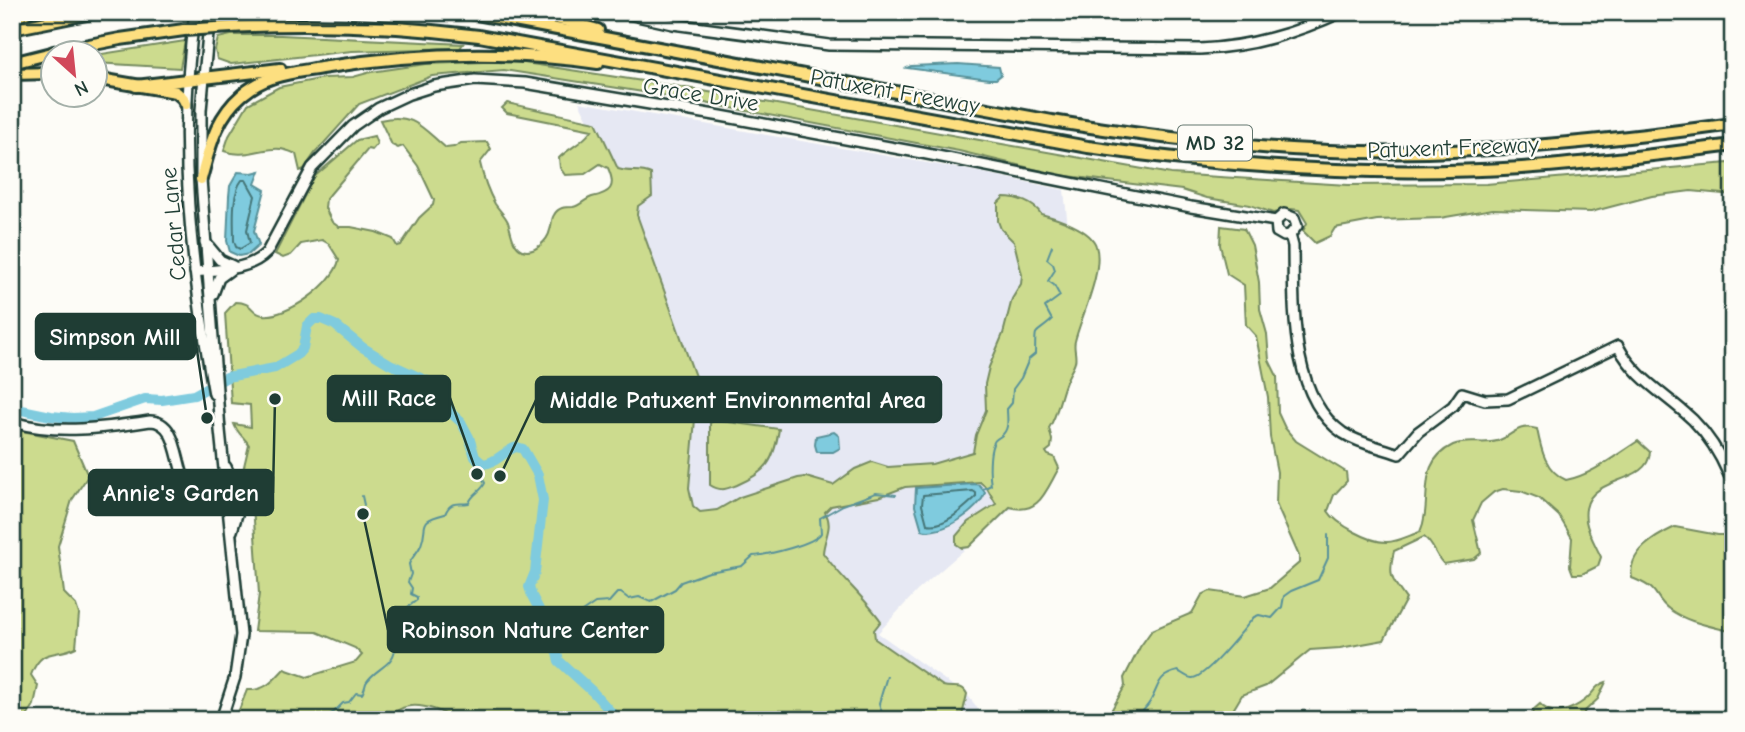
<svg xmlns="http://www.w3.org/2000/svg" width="1745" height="732" font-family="'Comic Neue',sans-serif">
<rect width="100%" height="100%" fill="#fdfcf7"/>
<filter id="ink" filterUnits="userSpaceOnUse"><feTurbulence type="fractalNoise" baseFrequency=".0143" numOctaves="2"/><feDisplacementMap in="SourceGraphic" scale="14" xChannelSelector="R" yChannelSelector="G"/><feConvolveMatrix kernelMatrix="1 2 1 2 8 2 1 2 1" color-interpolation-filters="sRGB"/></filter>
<g filter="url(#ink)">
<polygon fill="#e6e8f3" points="579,102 979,172 1064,190 1073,274 1026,496 917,591 878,633 969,697 987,720 649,720 630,204"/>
<g fill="#ccdb8e" stroke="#768c61" stroke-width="2">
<polygon points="231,35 281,35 463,44 460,48 352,51 231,64 217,59 215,50 218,38"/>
<polygon points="185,41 180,68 95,63 95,55"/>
<path d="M512 61 675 86 1171 174 1348 185 1486 184 1728 163 1733 165V195L1691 191 1652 196 1591 212 1493 209 1440 218 1377 220 1335 228 1330 236 1315 243 1303 231 1307 223 1299 210 1291 209 1273 213 1250 205 1207 198 1182 190 1059 175 959 151 668 96 504 70 432 76 359 104 315 153 304 169 300 171 296 154C289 151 282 148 274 149 256 150 242 158 224 151L229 136 248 104 279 87 324 78 353 77 371 72 426 64Z"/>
<path d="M507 103 596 122 618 169C630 173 640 169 651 174L652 196 638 206 637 215 698 385 689 488 693 506 700 512 717 510 740 497 798 478 806 477 833 485 855 469 872 462 888 467 932 464 973 452 976 435 986 410 985 384 989 367 1003 334 1012 299 1021 284 1022 275 1014 242 1001 229 998 221V203L1004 197C1017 197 1034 203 1041 214 1056 218 1091 229 1096 246 1104 270 1081 317 1075 341 1073 348 1077 356 1075 362 1074 367 1070 372 1068 377 1060 393 1059 413 1049 428L1052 440 1051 448 1046 452 1048 455 1054 457 1059 468C1046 490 1039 516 1010 507L969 547 962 548 956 544V536L968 522 996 504 987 488 980 482 905 487 879 497 831 506 825 512C834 527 824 537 823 553 841 578 864 597 881 621L874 630 875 639 943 686C953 689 962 683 967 694L961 720H457C436 708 405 695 388 720H235L247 690C265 691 273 681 284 669L307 677 356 662 362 655 355 648 317 632 254 631 259 594 252 491 241 479 249 445C244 437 237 433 234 424L251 427 250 405 231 403 225 313 235 302C254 302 251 314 263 315 287 318 334 284 339 260L329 244 322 240 301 244 291 255 283 258 275 254 314 177 357 140 374 136 377 144 372 150 368 149 326 199 325 208 332 222 339 227H351L376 232 393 239 397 246 401 245 419 218 433 205 434 200 418 166 403 146 398 148 392 145 380 120C414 112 422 128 446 148L454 147 461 143 487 142 491 149 480 163C483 177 488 191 495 204 499 210 505 215 508 222 511 230 512 246 522 250 534 255 548 240 550 230 552 225 551 219 554 215 558 207 565 207 573 207 580 206 585 199 592 197 610 193 617 188 608 168L600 164 585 174 565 175 560 168 559 158C570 147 582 144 592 130L507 113 502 108Z"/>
<path d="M1221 226 1244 229 1252 245 1259 282 1260 309 1267 334 1269 360 1277 376 1278 413 1285 428 1296 441 1346 472 1347 481 1334 495 1328 511C1336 524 1371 543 1387 542 1397 542 1410 535 1420 532 1434 500 1414 464 1453 445 1468 439 1483 445 1497 441 1514 436 1516 423 1537 429 1541 449 1545 471 1566 480 1592 475 1616 455 1638 441L1650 452C1648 489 1579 472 1586 521 1588 533 1596 546 1601 557L1598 566 1582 574H1573L1570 566 1572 538 1559 516 1539 498 1521 491 1503 489 1494 492 1481 503 1473 520 1481 553 1474 559 1444 564C1435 556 1434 544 1424 537L1394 551C1388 576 1391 579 1406 599L1384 640 1340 648 1310 650 1266 686 1242 695 1227 720H1110L1112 709 1125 686 1124 678 1140 647 1152 630 1192 613 1202 595 1210 591 1245 596 1270 588 1299 563V556L1276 504 1277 472 1270 437 1268 397 1256 336 1246 325 1244 285 1227 274 1220 245Z"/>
<path d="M714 420 779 429C774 461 767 472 737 485 726 489 721 492 710 485V423Z"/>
<path d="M12 429 73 441 88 476 72 500 58 546 64 593 76 605 79 614 76 647C55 658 42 646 31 675L38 686 34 705 25 720H12Z"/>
<path d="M1675 527 1718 535H1727L1733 544V632C1711 626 1688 623 1669 609 1659 602 1659 596 1652 589 1647 584 1639 581 1632 578 1627 552 1656 536 1675 527Z"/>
<path d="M1606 682 1598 699 1584 712 1585 720H1531L1533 710 1540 704C1553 718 1572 710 1585 700 1594 693 1595 685 1606 682Z"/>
</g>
<g fill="#7fcbde" stroke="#59929a" stroke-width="2">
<polygon points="958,64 999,67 1001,75 996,79 989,79 907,68 911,66"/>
<polygon points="260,171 255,184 265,190 254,231 259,245 249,254 239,256 230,252 227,241 229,196 230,186 238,172 252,173"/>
<polygon points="834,432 839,436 840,448 833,452 817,452 815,445 816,436"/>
<path d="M974 484 979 485 985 492C981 510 941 536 922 530L915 506 916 488Z"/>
</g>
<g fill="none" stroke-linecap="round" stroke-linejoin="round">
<g stroke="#457678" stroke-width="2">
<path d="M246 180 255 196 247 230 250 243 240 249 236 247 234 241C234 223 231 194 242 180Z"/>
<path d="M973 491 976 493V497C964 508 944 528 927 524L922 505 923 495Z"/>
</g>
<g stroke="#59929a" stroke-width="2">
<path d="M983 489 991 485C989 475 989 453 993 444 995 438 996 440 1001 436 1010 429 1007 419 1007 409L1012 403 1013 389 1021 378 1029 359 1035 354C1036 325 1032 338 1052 320L1045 307 1060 296 1054 285 1048 281 1055 270 1053 264 1047 259 1052 246"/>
<polyline points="362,496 364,505"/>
<path d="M555 641 567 651H573L575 647 573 640 579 630 582 612 595 603 609 602 617 593H621L629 599 639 597 651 602 675 589 681 582 709 572 742 566 753 556C767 555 815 544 821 533L820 518 843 505 876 493 896 495"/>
<polyline points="611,713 612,720"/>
<path d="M320 720 334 712 343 703 349 702 356 693 362 694C364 691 365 687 366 683 374 669 393 666 395 649L402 644 408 631 414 629 415 623 409 616 408 607 417 600V597L411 594 412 588 408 582 411 574 409 564C412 557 418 552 421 545 429 525 416 521 445 514 451 500 457 505 469 503 472 494 482 491 485 483L479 472 483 464"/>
<polyline points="884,720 879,703 887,676"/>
<path d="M1137 720C1140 712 1147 708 1151 700 1160 684 1157 676 1178 671 1182 673 1187 678 1192 678 1205 679 1245 628 1254 617L1259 615 1272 618 1282 607 1284 596 1291 591 1318 580 1328 558V535"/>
</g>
<path stroke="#7fcbde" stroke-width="10" d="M12 408 51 416 73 418 93 417 145 399 162 400 194 395 227 377 275 368 298 354 303 348 307 326 314 319H321L335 325 362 347 390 364 432 383 437 386 452 414 461 422 469 437 475 457 483 464C498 463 504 450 517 447L523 449 538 475 543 500 535 572 529 587 532 596 552 634 559 661 593 692 618 720"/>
<defs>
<g id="secondary">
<path d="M195 12C176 139 191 269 214 394"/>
<polyline points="210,12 201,110 201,179 220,430 241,635 235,677 221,720"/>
<path d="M619 12 673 24 829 45 1200 49C1251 47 1296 33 1342 12"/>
<polyline points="1276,221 1284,214 1294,218 1297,226 1290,235"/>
<polyline points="1276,221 1277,232 1284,236 1290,235"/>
<path d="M1290 235 1293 246C1294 304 1289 396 1343 433 1360 444 1380 447 1399 454L1418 432 1453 406 1462 393 1485 400 1508 399 1618 346C1636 380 1666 394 1693 420 1709 436 1720 454 1729 475L1733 474"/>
<polyline points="205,242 220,260 233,266"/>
<path d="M195 272C220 269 249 271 267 252L312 168 353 126 379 108 409 94 434 86 475 80 525 83 721 116 922 153 1191 207 1276 221"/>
<polyline points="213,294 219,278 230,270"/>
<path d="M12 422C58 435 104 428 150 421 185 421 172 486 198 496 206 499 218 497 226 499"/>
<polyline points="226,467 235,489 253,501"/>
<polyline points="232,531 239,508 253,501"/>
</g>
<g id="highway">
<path d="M465 12 1052 121C1176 141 1301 155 1427 152 1530 149 1631 138 1733 124"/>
<polyline points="535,12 598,30"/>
<polyline points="12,18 28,12"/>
<path d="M215 28C304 22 391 25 479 36L1088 147C1232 168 1377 177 1522 168 1593 163 1663 154 1733 145"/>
<polyline points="12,29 97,12"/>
<polyline points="53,52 120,39 184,30"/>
<polyline points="12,63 52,53"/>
<polyline points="12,74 52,73"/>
<polyline points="94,78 176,92 183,98 186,104"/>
<polyline points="136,86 280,69"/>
<path d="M201 179C210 147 215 118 242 95 266 74 292 73 321 68 413 53 505 50 598 63"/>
</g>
</defs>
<use href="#secondary" stroke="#1f3d34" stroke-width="14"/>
<use href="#highway" stroke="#1f3d34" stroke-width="16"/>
<use href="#secondary" stroke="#fdfcf7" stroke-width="9"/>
<use href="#highway" stroke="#fddf80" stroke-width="10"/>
<defs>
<polyline id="highway-bridge" points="184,30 215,28"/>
</defs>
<use href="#highway-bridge" stroke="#1f3d34" stroke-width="16" stroke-linecap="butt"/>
<use href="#highway-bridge" stroke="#fddf80" stroke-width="10"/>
</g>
</g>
<g text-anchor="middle" stroke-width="5" stroke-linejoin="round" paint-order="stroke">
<rect fill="#fdfcf7" stroke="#62766e" stroke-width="2" x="1178" y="125.5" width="74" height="35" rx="5"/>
<g font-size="21" font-weight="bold" fill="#1f3d34">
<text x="1215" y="150">MD 32</text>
</g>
<g font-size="23" fill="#1f3d34" stroke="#fdfcf7">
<text transform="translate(895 91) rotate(10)" y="8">Patuxent Freeway</text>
<text transform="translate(701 94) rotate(9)" y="8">Grace Drive</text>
<text transform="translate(1453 147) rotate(-2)" y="8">Patuxent Freeway</text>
<text transform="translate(173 224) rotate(-95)" y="8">Cedar Lane</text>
</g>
</g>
<path fill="none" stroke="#1f3d34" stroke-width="2.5" d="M207 418L195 337M477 474L450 398M500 476L536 400M275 399L273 493M363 514L388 630"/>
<g fill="#1f3d34" stroke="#fdfcf7" stroke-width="2.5">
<circle cx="207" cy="418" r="7"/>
<circle cx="477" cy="474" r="7"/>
<circle cx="500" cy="476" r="7"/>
<circle cx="275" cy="399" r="7"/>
<circle cx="363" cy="514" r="7"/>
</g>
<g fill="#1f3d34" stroke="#1f3d34" stroke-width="2.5">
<rect x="36" y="314" width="159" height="45" rx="7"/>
<rect x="328" y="376" width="122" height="45" rx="7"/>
<rect x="536" y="377" width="405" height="45" rx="7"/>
<rect x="89" y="470" width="184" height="45" rx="7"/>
<rect x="388" y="607" width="275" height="45" rx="7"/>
</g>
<g font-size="24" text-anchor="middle" font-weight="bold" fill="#fff">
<text x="115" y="345">Simpson Mill</text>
<text x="389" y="406">Mill Race</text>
<text x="738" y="408">Middle Patuxent Environmental Area</text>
<text x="181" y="501">Annie's Garden</text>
<text x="525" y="638">Robinson Nature Center</text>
</g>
<rect width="1745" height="732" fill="none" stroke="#fdfcf7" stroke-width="42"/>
<rect x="21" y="21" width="1703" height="690" fill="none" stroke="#1f3d34" stroke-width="2.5" filter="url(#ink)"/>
<g transform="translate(74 74) rotate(153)"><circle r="33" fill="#fdfcf7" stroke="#a4b0a9" stroke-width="2"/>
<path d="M0-5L12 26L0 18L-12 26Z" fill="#d1495b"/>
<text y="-10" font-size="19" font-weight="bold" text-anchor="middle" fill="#1f3d34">N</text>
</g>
</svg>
